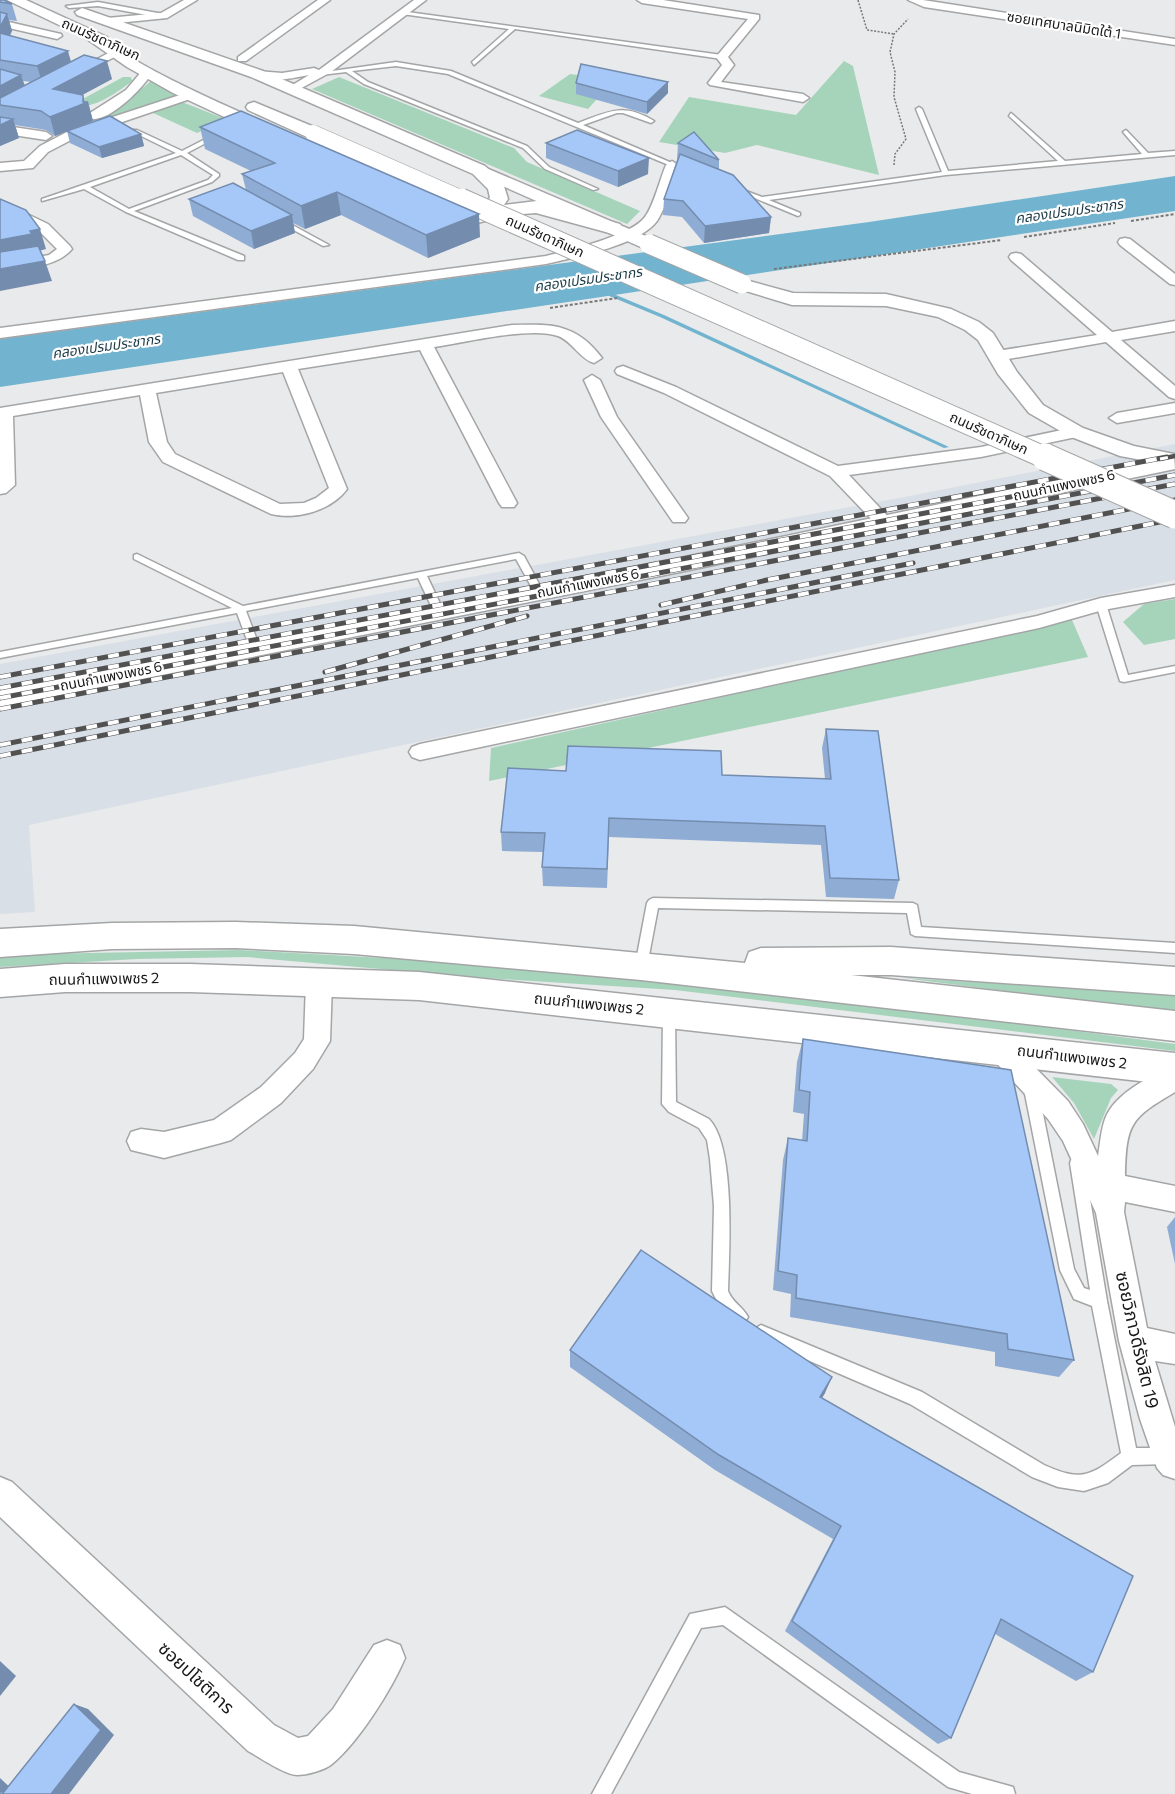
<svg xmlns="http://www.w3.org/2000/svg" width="1175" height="1794" font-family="Commissioner,'Noto Sans Thai',sans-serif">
<rect width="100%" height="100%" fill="#e9eaeb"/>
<polygon fill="#d9dfe6" points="1175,444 1175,580 29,825 35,912 0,914 0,664 899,498"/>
<g fill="#a6d4bb">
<polygon points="844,61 853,66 879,175 757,145 725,153 659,142 689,97 796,115"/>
<polygon points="570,74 614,80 588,109 539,96"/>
<path d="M123 77H131L132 81C114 95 92 110 68 107Z"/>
<polygon points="339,77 514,148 527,162 640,211 627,224 312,89"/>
<path d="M151 81 181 97 54 140 57 135C91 120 123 106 151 81Z"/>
<polygon points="182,102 228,120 197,133 151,112"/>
<polygon points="1175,599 1175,639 1144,645 1123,622 1144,604"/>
<polygon points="1072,620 1088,657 489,781 491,748"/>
<polygon points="240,950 420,960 763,990 1175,1044 1175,1051 675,990 470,977 247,957 137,959 0,967 0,958 39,954"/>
<polygon points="903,978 1175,994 1175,1013"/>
<polygon points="1052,1077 1111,1084 1118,1090 1111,1098 1094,1139 1074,1103"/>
</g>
<polygon fill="#72b4cf" points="1175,176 1175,211 0,387 0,339 869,222"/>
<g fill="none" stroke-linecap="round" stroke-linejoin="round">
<polygon fill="#72b4cf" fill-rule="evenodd" points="604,290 664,315 949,447 944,448 660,317 602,293 601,292"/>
<defs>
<g id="service">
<polygon points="98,2 163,14 166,16 163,18 98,6 69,8 66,6"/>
<polygon points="400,11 722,55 725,57 722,59 515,29 474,65 472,62 509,29 402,14"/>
<path d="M396 62 451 71 578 123C608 112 623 102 654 121L651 123 623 113H617L583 125 686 169 681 170 448 74 396 66 352 71 368 82 527 146 549 167 598 189 593 190 545 169 523 148 364 84 346 72 321 75 318 73Z"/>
<polygon points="919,107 922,109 948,171 1058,161 1009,116 1011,113 1065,161 1142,154 1123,132 1126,130 1148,153 1175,151 1175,155 946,175 769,200 800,213 800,215 798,216 733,189 738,188 762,197 942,172 916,109"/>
<path d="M133 130H137L182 151 215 134H219V136L187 153 219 174V176L212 182 134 211 244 256V260H238L126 212 84 189 42 201V199L176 153 133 132ZM181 155 213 175 208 180 129 209 90 187Z"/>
<polygon points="279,220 283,220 329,245 323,246 279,222"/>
<polygon points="519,553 524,556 544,593 542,595 536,595 516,559 427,576 444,612 439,615 434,612 418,578 246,611 260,648 255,651 250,648 237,613 0,658 0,652 232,608 134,559 134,555 137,554 243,606"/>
<polygon points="1101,601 1106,604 1128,675 1175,666 1175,672 1124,682 1120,681 1096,604"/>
<polygon points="653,898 913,903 917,905 921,927 1175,943 1175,953 915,936 911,934 907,913 658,908 647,966 645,970 637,970 635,966 647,903 649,900"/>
<path d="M669 1008 674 1009 675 1013 676 1102 709 1119C736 1147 729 1252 728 1291 732 1302 743 1307 748 1317L745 1322 740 1324 722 1311 712 1291 714 1206 710 1159 707 1140 699 1128 669 1112 662 1104 663 1013 664 1009Z"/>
<path d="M1031 1083 1036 1085 1038 1089 1074 1269 1084 1288 1090 1290 1070 1163 1072 1158 1077 1157 1082 1158 1084 1163 1107 1301 1136 1448H1168L1174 1450V1462L1168 1464 1132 1465 1108 1483 1084 1491 1058 1487 1032 1477 910 1404 756 1338 753 1333 756 1328 761 1325 922 1392 1044 1465C1082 1482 1090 1476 1121 1453L1092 1306 1074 1299 1060 1270 1024 1089 1026 1085Z"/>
<polygon points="725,1607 959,1772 1006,1785 1013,1787 1015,1794 972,1794 948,1787 723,1625 701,1628 611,1794 592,1794 690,1614"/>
</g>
<g id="minor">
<polygon points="184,0 197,0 167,18 107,24 102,21 107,18 161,13"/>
<polygon points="318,0 330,0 246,61 238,61 238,57"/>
<path d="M414 0H426L331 72 296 91H288L286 89 309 75C293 78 265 85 251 74L257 71 282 73 314 68 319 70Z"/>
<polygon points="637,0 663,0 759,15 759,19 728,57 734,65 721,82 803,94 809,98 803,102 710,85 708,83 722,65 716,57 748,19 642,3"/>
<polygon points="908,0 923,0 1175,39 1175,45 924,7"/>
<polygon points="0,20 61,34 62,36 57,39 0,26"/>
<polygon points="114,50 118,51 118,55 77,77 73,78 67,75"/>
<path d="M146 70 152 73C142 89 110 122 90 119V113L126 90 142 71Z"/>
<polygon points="192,91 196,93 196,97 75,138 48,152 33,168 0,171 0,163 24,161 40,146 67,132"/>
<polygon points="0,125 46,132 52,136 46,140 0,133"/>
<path d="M672 161 678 165C673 180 666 208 657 221 638 246 575 257 546 264L0 338V328L546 256C569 250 631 236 645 217 654 205 660 179 666 165Z"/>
<path d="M0 201 48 224 70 246 72 249C56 268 23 268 0 272V264L49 255 57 249 38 230 0 210Z"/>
<polygon points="1125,238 1130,239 1175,274 1175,285 1170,284 1120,245 1118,242 1120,239"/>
<polygon points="1016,253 1021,254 1112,332 1175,321 1175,331 1121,340 1175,386 1175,399 1169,397 1106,342 997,361 991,359 989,356 997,351 1097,335 1011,260 1009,257 1011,254"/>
<path d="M512 325C551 324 576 323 602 358L594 363C580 359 572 341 558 336 531 326 463 343 434 347L517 503 514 507H502L499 503 420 350 298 369 347 489C331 511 296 520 271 514L163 462 149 442 140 395 13 416 15 485 6 493 0 494V408ZM283 372 329 488 316 498 304 503 280 504 175 454 167 442 156 393Z"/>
<polygon points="623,366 676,387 838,466 981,447 1076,427 1084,432 1076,437 981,457 849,475 893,522 890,526 878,526 830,476 664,393 617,374 615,371 617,368"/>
<polygon points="592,375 600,380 617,417 688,518 685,522 673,522 601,417 584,380"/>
<polygon points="1175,403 1175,413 1117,423 1109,418 1117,413"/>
<polygon points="1175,585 1175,597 1103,610 1039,628 420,760 412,757 409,752 412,747 420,744 1037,616 1101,598"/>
<polygon points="319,973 328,976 332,983 330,1041 313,1069 281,1103 231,1140 221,1143 164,1158 131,1150 127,1141 131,1132 141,1129 164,1132 214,1120 261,1087 295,1053 304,1039 306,983 310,976"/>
<path d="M999 1037 1008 1040 1068 1101 1083 1124 1098 1156C1100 1144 1101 1130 1105 1119 1114 1094 1151 1075 1175 1066V1092C1131 1118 1126 1123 1125 1176L1175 1186V1212L1125 1202 1124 1212 1147 1328 1175 1334V1364L1155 1361 1175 1427V1479L1163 1475 1157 1468 1140 1419 1119 1341 1096 1213 1063 1141 1048 1119 990 1056 986 1048 990 1040Z"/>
<path d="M0 1477 12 1482 274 1725 298 1738 308 1736 333 1709 374 1645 387 1640 400 1645 405 1658C392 1689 358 1743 332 1764 325 1770 307 1775 297 1775 285 1775 259 1757 248 1751L0 1517Z"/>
</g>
<g id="tertiary">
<polygon points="479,165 655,240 658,244 655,248 643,248 473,173 471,170"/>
<polygon points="742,279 793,293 886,294 951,309 979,322 993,333 1017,372 1043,405 1083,428 1134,446 1174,454 1175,469 680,572 0,707 0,689 680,558 1147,461 1120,456 1069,436 1029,413 998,374 978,340 965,330 938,317 886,306 792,305 736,288 733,284 736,280"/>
</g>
<g id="secondary">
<polygon points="236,922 354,926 745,963 749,952 761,948 891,947 1175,967 1175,995 891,975 851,975 1175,1011 1175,1041 641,980 354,954 236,948 112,949 0,957 0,929 112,923"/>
<polygon points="65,964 190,964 419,972 1175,1053 1175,1085 419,1000 190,992 65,992 0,997 0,969"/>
</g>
<g id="primary">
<path d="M7 0H26L107 37C117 60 249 116 279 129L281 133 279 137H267L173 93 127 67 84 37Z"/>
<polygon points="82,8 263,71 485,166 503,183 508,199 504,205 537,201 620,224 622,228 620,232 613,234 536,213 510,215 477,223 469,218 448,216 446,212 448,208 477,206 490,198 488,189 473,174 251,77 77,15 75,12"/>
<polygon points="254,102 319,129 321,133 319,137 307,137 248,110 246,107 248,104"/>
</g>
</defs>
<use href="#service" stroke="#a4a5a6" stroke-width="3"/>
<use href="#minor" stroke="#a4a5a6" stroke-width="3"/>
<use href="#tertiary" stroke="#a4a5a6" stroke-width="3"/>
<use href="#secondary" stroke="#a4a5a6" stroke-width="3"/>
<use href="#primary" stroke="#a4a5a6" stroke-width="3"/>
<g stroke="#787879" stroke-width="1.5" stroke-dasharray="2 1.5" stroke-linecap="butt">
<polyline points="858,0 867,30 894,34"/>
<polyline points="894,165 895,154 906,139 894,97 895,72 890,52 894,34 908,19"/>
</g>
<g stroke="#787879" stroke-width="2" stroke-dasharray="3 2" stroke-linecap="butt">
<polyline points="1131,221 1175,214"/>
<polyline points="1024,237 1115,223"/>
<polyline points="774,269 1002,240"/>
<polyline points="550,308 617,298"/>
</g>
<use href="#service" fill="#fff" fill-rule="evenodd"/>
<use href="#minor" fill="#fff" fill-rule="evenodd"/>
<use href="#tertiary" fill="#fff" fill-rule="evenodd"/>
<use href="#secondary" fill="#fff" fill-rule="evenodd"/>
<use href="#primary" fill="#fff" fill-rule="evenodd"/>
<defs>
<polyline id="rail-far1" points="1160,459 1175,456"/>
<g id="rail">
<polyline points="661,605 767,580 1175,500"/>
<polyline points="325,672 527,616"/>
<polyline points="0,677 1167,457"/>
<polyline points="0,688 1105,479"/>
<polyline points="0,698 1175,475"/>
<polyline points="0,709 1175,484"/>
<polyline points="0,745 913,563"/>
<polyline points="0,756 1175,519"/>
</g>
</defs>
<use href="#rail-far1" stroke="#515152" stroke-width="4.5"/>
<use href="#rail" stroke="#515152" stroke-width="5"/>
<use href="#rail-far1" stroke="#fff" stroke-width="3" stroke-dasharray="8" stroke-linecap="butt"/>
<use href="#rail" stroke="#fff" stroke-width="4" stroke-dasharray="11" stroke-linecap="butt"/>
<defs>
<polyline id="tertiary-bridge" points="649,244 742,284"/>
<polyline id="primary-bridge-far2" points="313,133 465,200"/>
<polyline id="primary-bridge-far1" points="461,199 1048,459"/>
<polyline id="primary-bridge" points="1045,457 1175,515"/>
</defs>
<use href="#tertiary-bridge" stroke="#a4a5a6" stroke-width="21" stroke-linecap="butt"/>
<use href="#primary-bridge-far2" stroke="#a4a5a6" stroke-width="17" stroke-linecap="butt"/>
<use href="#primary-bridge-far1" stroke="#a4a5a6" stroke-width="23" stroke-linecap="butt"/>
<use href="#primary-bridge" stroke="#a4a5a6" stroke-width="29" stroke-linecap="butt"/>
<use href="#tertiary-bridge" stroke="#fff" stroke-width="19"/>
<use href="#primary-bridge-far2" stroke="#fff" stroke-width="16"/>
<use href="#primary-bridge-far1" stroke="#fff" stroke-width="21"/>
<use href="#primary-bridge" stroke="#fff" stroke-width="27"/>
</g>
<g fill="#8facd5" fill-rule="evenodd">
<path d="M0 0 12 4 17 21 9 20 12 31 10 36 112 79 82 95 85 102H88L93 121 55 136 46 130 15 125 19 138 0 146ZM23 81 31 82 25 85Z"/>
<polygon points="668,82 668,93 647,114 576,94 576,83"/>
<polygon points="200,127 480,237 428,258 341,215 305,229 293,223 295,233 254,249 193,216 189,199 246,190 242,174 251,171 205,149"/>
<polygon points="67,131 141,134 144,146 102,158 70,143"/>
<polygon points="546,143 648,174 618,187 546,158"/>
<polygon points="678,143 719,160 719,170 771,217 769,233 704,243 682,217 663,215 664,199 677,160"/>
<polygon points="826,729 899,880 894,899 826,897 821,845 609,837 607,888 543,886 542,867 543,852 502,851 501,832 722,775 825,779 822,748"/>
<polygon points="803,1039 1074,1360 1059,1377 995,1366 995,1352 790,1317 791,1294 773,1290 783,1160 788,1138 802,1141 804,1114 793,1112 797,1062"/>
<polygon points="1175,1217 1175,1264 1167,1227"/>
<polygon points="570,1350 825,1393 822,1398 1093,1672 1076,1681 995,1634 951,1738 938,1744 785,1631 833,1539 715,1470 570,1367"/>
</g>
<g fill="#748cae">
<polygon points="7,14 12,31 4,46 0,48 0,27"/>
<polygon points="68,51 73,69 43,85 37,66"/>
<polygon points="107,61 112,79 58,108 53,89"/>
<polygon points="21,75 27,93 0,105 0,86"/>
<polygon points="668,82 668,93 647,114 647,102"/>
<polygon points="83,95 85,104 88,102 93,121 55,136 50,117"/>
<polygon points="13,119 19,138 0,146 0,125"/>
<polygon points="141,134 144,146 102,158 99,147"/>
<polygon points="649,158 648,174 618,187 618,171"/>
<polygon points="337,192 341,215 305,229 301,206"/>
<polygon points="479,214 480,237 428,258 426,235"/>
<polygon points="292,215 295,233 254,249 251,231"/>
<polygon points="771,217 769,233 704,243 705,226"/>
<polygon points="40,229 46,249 0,262 0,240 30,231"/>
<polygon points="45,261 52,281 0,291 0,269"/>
<polygon points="832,1377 825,1393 813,1412 820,1397"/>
<polygon points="0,1661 16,1676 0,1696"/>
<polygon points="74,1704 88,1709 114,1735 69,1794 51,1794"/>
<polygon points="0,1778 17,1794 3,1793 0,1790"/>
</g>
<g fill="#a6c8f8" stroke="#748cae" stroke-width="1.5">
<polygon points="0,0 4,0 12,4 0,2"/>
<polygon points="0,12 7,14 0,27"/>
<polygon points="0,33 68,51 37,66 0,60"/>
<polygon points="84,55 107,61 53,89 83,95 83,102 88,102 50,117 41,111 0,105 0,98"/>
<polygon points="581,64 668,82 647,102 576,83"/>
<polygon points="0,69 21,75 0,86"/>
<polygon points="241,111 479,214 426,235 337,192 301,206 242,174 275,163 200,127"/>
<polygon points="110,116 141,134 99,147 67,131"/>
<polygon points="0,117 13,119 0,125"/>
<polygon points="577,130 649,158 618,171 546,143"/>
<polygon points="694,132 719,160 678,143"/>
<polygon points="680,154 733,175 771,217 705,226 683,201 664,199"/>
<polygon points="233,183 292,215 251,231 189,199"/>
<polygon points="0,199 26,210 40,229 30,231 32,234 0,240"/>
<polygon points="38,246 45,261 0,269 0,252"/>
<polygon points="826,729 878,731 899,880 830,878 825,826 609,818 607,869 542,867 545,833 501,832 508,768 566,771 568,746 721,751 722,775 831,779"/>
<polygon points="803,1039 1011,1070 1074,1360 1008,1349 1007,1334 796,1298 797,1275 778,1271 788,1138 807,1141 810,1092 799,1090"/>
<polygon points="641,1250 832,1377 820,1397 1133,1576 1093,1672 1001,1619 951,1738 792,1621 841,1526 719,1455 570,1350"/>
<polygon points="74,1704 101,1730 51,1794 0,1794 0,1790 3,1793"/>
</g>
<g text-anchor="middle" stroke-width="4.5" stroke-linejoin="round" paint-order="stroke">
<g font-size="14" fill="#181819" stroke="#fff">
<text transform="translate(1064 25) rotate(9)" y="5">ซอยเทศบาลนิมิตใต้ 1</text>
<text transform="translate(101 39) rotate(24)" y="5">ถนนรัชดาภิเษก</text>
<text transform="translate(545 236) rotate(24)" y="5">ถนนรัชดาภิเษก</text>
<text transform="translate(989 433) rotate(24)" y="5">ถนนรัชดาภิเษก</text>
<text transform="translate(1064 485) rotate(-12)" y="5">ถนนกำแพงเพชร 6</text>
<text transform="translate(588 583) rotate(-11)" y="5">ถนนกำแพงเพชร 6</text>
<text transform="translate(111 676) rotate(-11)" y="5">ถนนกำแพงเพชร 6</text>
</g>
<g font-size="14" font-style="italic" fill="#1a3a46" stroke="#fff">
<text transform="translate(1069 211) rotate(-8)" y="5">คลองเปรมประชากร</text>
<text transform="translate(588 279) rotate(-8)" y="5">คลองเปรมประชากร</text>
<text transform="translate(106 346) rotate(-8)" y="5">คลองเปรมประชากร</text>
</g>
<g font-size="15" fill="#181819" stroke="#fff">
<text transform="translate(104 979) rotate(-1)" y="5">ถนนกำแพงเพชร 2</text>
<text transform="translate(589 1004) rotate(6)" y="5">ถนนกำแพงเพชร 2</text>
<text transform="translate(1072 1057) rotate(7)" y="5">ถนนกำแพงเพชร 2</text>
</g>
<g font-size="18" fill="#181819" stroke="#fff">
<text transform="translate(1137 1340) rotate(77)" y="6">ซอยวิภาวดีรังสิต 19</text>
<text transform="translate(196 1678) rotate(43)" y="6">ซอยปโชติการ</text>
</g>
</g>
</svg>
